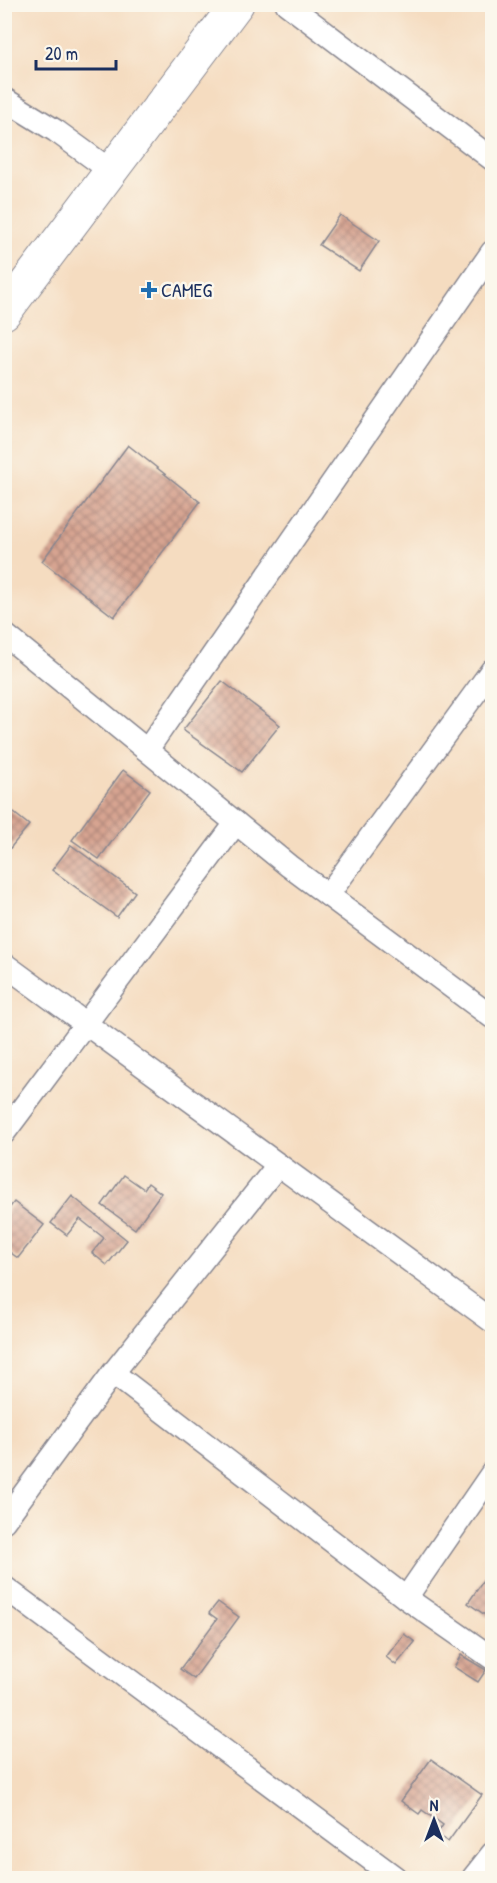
<svg xmlns="http://www.w3.org/2000/svg" width="497" height="1883" font-family="'Patrick Hand',sans-serif">
<defs>
<pattern id="building-cross-hatch" width="8" height="8" patternUnits="userSpaceOnUse" patternTransform="scale(1.5)"><rect width="8" height="8" fill="#d7a491"/><path d="M0 0l8 8M0 8l8-8" fill="none" stroke="#ae867a"/></pattern>
</defs>
<rect width="100%" height="100%" fill="#fbf7ec"/>
<filter id="ink" filterUnits="userSpaceOnUse"><feTurbulence type="fractalNoise" baseFrequency=".0167" numOctaves="2"/><feDisplacementMap in="SourceGraphic" scale="12" xChannelSelector="R" yChannelSelector="G"/><feConvolveMatrix kernelMatrix="1 2 1 2 8 2 1 2 1" color-interpolation-filters="sRGB"/></filter>
<filter id="wash" filterUnits="userSpaceOnUse"><feTurbulence type="fractalNoise" baseFrequency=".008" numOctaves="4" result="noise"/><feDisplacementMap in="SourceGraphic" scale="24" xChannelSelector="R" yChannelSelector="G"/><feGaussianBlur stdDeviation="1.35" result="paint"/><feColorMatrix in="noise" values="0 0 0 0 0 0 0 0 0 0 0 0 0 0 0 0 0 1.4 0 .05"/><feComposite in="paint" operator="in"/></filter>
<g filter="url(#wash)">
<rect width="100%" height="100%" fill="#f5dcc0"/>
<g id="blocks">
<g fill="url(#building-cross-hatch)">
<polygon points="340,215 379,241 359,271 319,245"/>
<polygon points="128,445 200,502 114,617 42,561"/>
<polygon points="222,681 280,725 242,772 183,730"/>
<polygon points="123,770 150,790 99,859 72,840"/>
<polygon points="4,805 29,825 7,852 4,850"/>
<polygon points="71,845 135,892 117,917 52,870"/>
<polygon points="124,1175 144,1189 148,1183 161,1193 135,1229 102,1205"/>
<polygon points="72,1196 127,1240 107,1265 92,1253 104,1238 80,1219 67,1235 51,1223"/>
<polygon points="14,1202 44,1225 18,1258 4,1248 4,1215"/>
<polygon points="492,1568 492,1611 488,1617 468,1603"/>
<polygon points="218,1602 239,1617 194,1679 180,1669 217,1619 209,1613"/>
<polygon points="404,1634 415,1642 396,1665 386,1657"/>
<polygon points="461,1655 486,1670 478,1682 454,1667"/>
<polygon points="431,1759 482,1795 448,1842 437,1834 443,1825 422,1810 419,1814 401,1801"/>
</g>
</g>
</g>
<g filter="url(#ink)">
<use href="#blocks" fill-opacity="0" stroke="#88868f" stroke-width="1.5"/>
<g fill="none" stroke-linecap="round" stroke-linejoin="round">
<defs>
<g id="street">
<polyline points="287,4 492,159"/>
<polyline points="4,99 56,131 111,171"/>
<polyline points="4,634 289,866 492,1017"/>
<polyline points="147,750 492,252"/>
<polyline points="328,895 492,670"/>
<polyline points="4,964 492,1321"/>
<polyline points="4,1133 236,823"/>
<polyline points="113,1373 406,1598 492,1658"/>
<polyline points="4,1521 113,1373 278,1165"/>
<polyline points="4,1587 396,1878"/>
<polyline points="406,1598 492,1473"/>
<polyline points="473,1878 492,1854"/>
</g>
<polyline id="secondary" points="4,313 237,4"/>
</defs>
<use href="#street" stroke="#88868f" stroke-width="25"/>
<use href="#secondary" stroke="#88868f" stroke-width="35"/>
<use href="#street" stroke="#fff" stroke-width="22"/>
<use href="#secondary" stroke="#fff" stroke-width="33"/>
</g>
</g>
<path fill="#1f6fb2" stroke="#fbf7ec" stroke-width="2" d="M146 281h6v6h6v6h-6v6h-6v-6h-6v-6h6z"/>
<g text-anchor="middle" stroke-width="5" stroke-linejoin="round" paint-order="stroke">
<g font-size="20" fill="#1b2f5e" stroke="#fbf7ec" text-anchor="start">
<text x="161" y="297">CAMEG</text>
</g>
</g>
<rect width="497" height="1883" fill="none" stroke="#fbf7ec" stroke-width="24"/>
<g transform="translate(434 1820)" stroke="#fbf7ec" stroke-width="4.5" paint-order="stroke">
<path d="M0-4.5L10 22L0 15L-10 22Z" fill="#1b2f5e"/>
<text y="-9" font-size="16" font-weight="bold" text-anchor="middle" fill="#1b2f5e">N</text>
</g>
<path d="M36 60v9h80v-9" fill="none" stroke="#1b2f5e" stroke-width="3"/>
<text x="45" y="60" font-size="18" fill="#1b2f5e" stroke="#fbf7ec" stroke-width="4.5" paint-order="stroke">20 m</text>
</svg>
